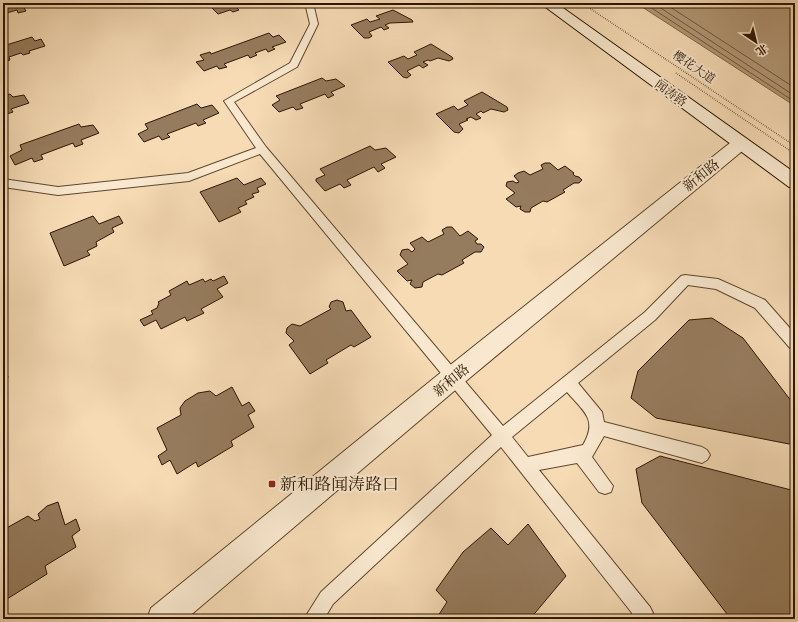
<svg xmlns="http://www.w3.org/2000/svg" width="798" height="622" font-family="Cardo,'Noto Serif SC',serif">
<rect width="100%" height="100%" fill="#f6dbb5"/>
<filter id="stains"><feTurbulence type="fractalNoise" baseFrequency=".005" numOctaves="4"/><feColorMatrix values="0 0 0 0 .2 0 0 0 0 .09 0 0 0 0 .02 0 0 0 .5 -.17"/></filter>
<radialGradient id="worn" r=".72"><stop offset=".6" stop-color="#630" stop-opacity="0"/><stop offset="1" stop-color="#630" stop-opacity=".3"/></radialGradient>
<polygon fill="#b29877" stroke="#7d6447" points="636,3 795,3 795,106"/>
<g fill="none" stroke-linecap="round" stroke-linejoin="round">
<g stroke="#70573c" stroke-width="1">
<polyline points="644,3 795,102"/>
<polyline points="653,3 795,96"/>
<polyline points="664,3 795,88"/>
</g>
</g>
<g fill="#967c5e" stroke="#2d1600">
<polygon points="7,3 44,3 24,8 26,11 18,13 17,10 3,14 3,6 8,5"/>
<polygon points="217,3 253,3 237,8 239,10 233,12 230,10 218,14 211,7 219,5"/>
<polygon points="393,10 412,20 413,22 390,23 385,25 389,28 384,30 381,27 369,32 372,36 369,38 364,38 351,25 367,19 370,22 380,19 376,16"/>
<polygon points="269,33 273,37 279,35 286,42 272,47 275,49 268,52 266,49 255,53 257,55 250,58 248,55 224,64 227,67 219,69 217,66 204,71 196,62 204,60 200,55 210,52 211,54"/>
<polygon points="32,37 35,41 41,39 45,46 29,51 30,53 23,55 21,53 9,57 10,60 3,62 3,46"/>
<polygon points="431,44 452,57 453,59 449,61 438,58 430,61 428,60 423,62 428,65 423,68 419,65 407,71 411,75 407,78 403,77 388,62 404,56 408,59 417,55 414,52"/>
<polygon points="322,78 326,81 336,79 345,86 331,92 334,95 328,98 325,94 300,104 303,108 296,110 293,107 279,112 272,105 280,100 276,96"/>
<polygon points="482,92 507,107 508,110 504,112 491,109 483,113 481,111 476,114 481,118 476,120 471,117 466,119 468,120 459,124 463,129 459,133 454,132 436,114 454,106 458,110 468,105 464,101"/>
<polygon points="10,94 13,97 24,95 29,103 11,109 13,112 4,115 3,96"/>
<polygon points="197,104 201,108 212,105 219,113 203,120 206,123 198,126 196,123 167,134 170,137 162,140 159,136 144,142 138,134 148,129 145,124"/>
<polygon points="79,124 81,127 93,125 99,133 81,140 83,144 75,147 73,143 41,155 43,159 34,162 32,158 15,165 10,156 22,150 20,145"/>
<polygon points="370,146 375,150 386,148 396,157 381,164 385,168 378,172 374,167 347,180 351,185 344,188 340,184 325,191 316,181 316,179 325,175 320,169"/>
<polygon points="545,163 550,163 558,170 565,166 574,173 573,174 575,176 579,177 582,180 579,183 574,183 563,190 565,192 547,202 543,201 531,208 530,212 525,212 520,209 521,206 516,207 506,199 515,193 506,186 507,182 513,181 516,183 519,182 514,176 518,173 524,171 530,175 543,169 541,165"/>
<polygon points="237,178 244,185 261,178 266,184 257,188 259,192 252,194 254,197 245,201 247,204 238,208 241,212 219,222 200,192"/>
<polygon points="93,216 99,224 119,216 123,223 112,228 114,232 96,242 97,246 87,251 90,255 64,266 50,233"/>
<polygon points="447,227 452,227 460,236 468,231 478,239 475,241 477,244 481,244 484,247 481,252 475,252 462,260 464,263 442,275 438,274 423,282 422,287 415,288 410,284 412,280 407,281 397,271 408,264 400,255 402,250 408,249 412,252 415,249 410,243 422,237 428,242 444,234 442,230"/>
<polygon points="224,276 228,283 217,289 223,297 201,309 204,313 187,321 185,317 161,329 156,320 144,326 140,320 153,314 151,311 157,308 159,303 158,302 171,295 169,291 187,281 189,285 203,279 205,282 211,279 213,281"/>
<polygon points="337,300 343,302 346,311 351,310 371,337 354,347 351,345 326,360 328,363 310,374 289,345 294,341 286,333 287,328 292,324 300,326 331,309 329,307 331,302"/>
<polygon points="712,318 743,338 795,406 795,441 789,444 656,418 631,398 638,371 689,320"/>
<polygon points="3,367 8,377 3,392"/>
<polygon points="232,387 242,406 249,402 255,411 248,415 254,427 231,441 233,446 198,467 196,462 177,474 170,460 162,465 158,456 167,450 157,428 181,415 180,408 185,401 198,393 210,391 216,396"/>
<polygon points="660,456 795,491 795,619 731,619 727,614 642,503 636,469"/>
<polygon points="58,502 65,525 76,519 80,530 72,536 76,547 45,566 47,574 7,599 6,593 3,595 3,530 28,516 35,521 40,519 38,514 47,506"/>
<polygon points="528,524 566,576 530,619 436,619 447,602 436,590 463,552 491,528 508,545"/>
</g>
<g fill="none" stroke-linecap="round" stroke-linejoin="round">
<defs>
<path id="lane" d="M305 3H313L318 24 297 67 234 102 266 147 503 426 645 312 681 276 685 275 718 279 765 300 795 334V350L790 348 755 308 716 289 688 285 655 320 578 383 602 412 604 422 702 447 707 450 710 455 707 460 702 463 604 436 592 457 613 486 611 492 605 494 599 492 577 463 539 470 650 607 653 613 651 619H630L632 613 501 447 333 604 324 619H304L321 592 492 435 260 154 189 181 58 195 3 187V179L58 187 188 173 256 148 224 101 290 63 310 24ZM567 392C584 412 598 419 583 445L528 457 512 437Z"/>
<polygon id="street" points="741,137 747,139 750,143 747,147 460,386 186,619 147,619 151,608 444,370 735,139"/>
<polygon id="secondary" points="540,3 556,3 795,173 795,188 789,187"/>
</defs>
<use href="#lane" stroke="#5f472d" stroke-width="2"/>
<use href="#street" stroke="#5f472d" stroke-width="2"/>
<use href="#secondary" stroke="#2d1600" stroke-width="2"/>
<g stroke="#2d1600" stroke-width="1.5" stroke-dasharray="0.5 1.5" stroke-linecap="butt">
<polyline points="582,3 795,146"/>
<polyline points="676,73 792,152"/>
</g>
<polyline stroke="#2d1600" stroke-width="2.5" stroke-dasharray="1 2" stroke-linecap="butt" points="791,151 795,154"/>
<use href="#lane" fill="#f9e8cf" fill-rule="evenodd"/>
<use href="#street" fill="#f9e8cf" fill-rule="evenodd"/>
<use href="#secondary" fill="#f9e8cf" fill-rule="evenodd"/>
</g>
<rect fill="#8f2418" stroke="#f9e8cf" stroke-width="1.5" x="268" y="480" width="8" height="8" rx="2"/>
<g text-anchor="middle" stroke-width="4" stroke-linejoin="round" paint-order="stroke">
<g font-size="12" fill="#2d1600" stroke="#f9e8cf">
<text transform="translate(694 67) rotate(34)" y="4">樱花大道</text>
<text transform="translate(671 93) rotate(36)" y="4">闻涛路</text>
</g>
<g font-size="14" fill="#2d1600" stroke="#f9e8cf">
<text transform="translate(701 175) rotate(-39)" y="5">新和路</text>
<text transform="translate(451 380) rotate(-40)" y="5">新和路</text>
</g>
<g font-size="17" fill="#2d1600" stroke="#f9e8cf" text-anchor="start">
<text x="280" y="490">新和路闻涛路口</text>
</g>
</g>
<rect width="798" height="622" fill="none" stroke="#f6dbb5" stroke-width="16"/>
<rect x="4" y="4" width="790" height="614" fill="none" stroke="#2d1600" stroke-width="2"/>
<rect x="8" y="8" width="782" height="606" fill="none" stroke="#2d1600"/>
<g transform="translate(756 42) rotate(145)" stroke="#f9e8cf" stroke-width="3" paint-order="stroke">
<path d="M0-3L7 15L0 10L-7 15Z" fill="#2d1600"/>
<text y="-6" font-size="11" font-weight="bold" text-anchor="middle" fill="#2d1600">北</text>
</g>
<rect width="100%" height="100%" filter="url(#stains)"/>
<rect width="100%" height="100%" fill="url(#worn)"/>
</svg>
